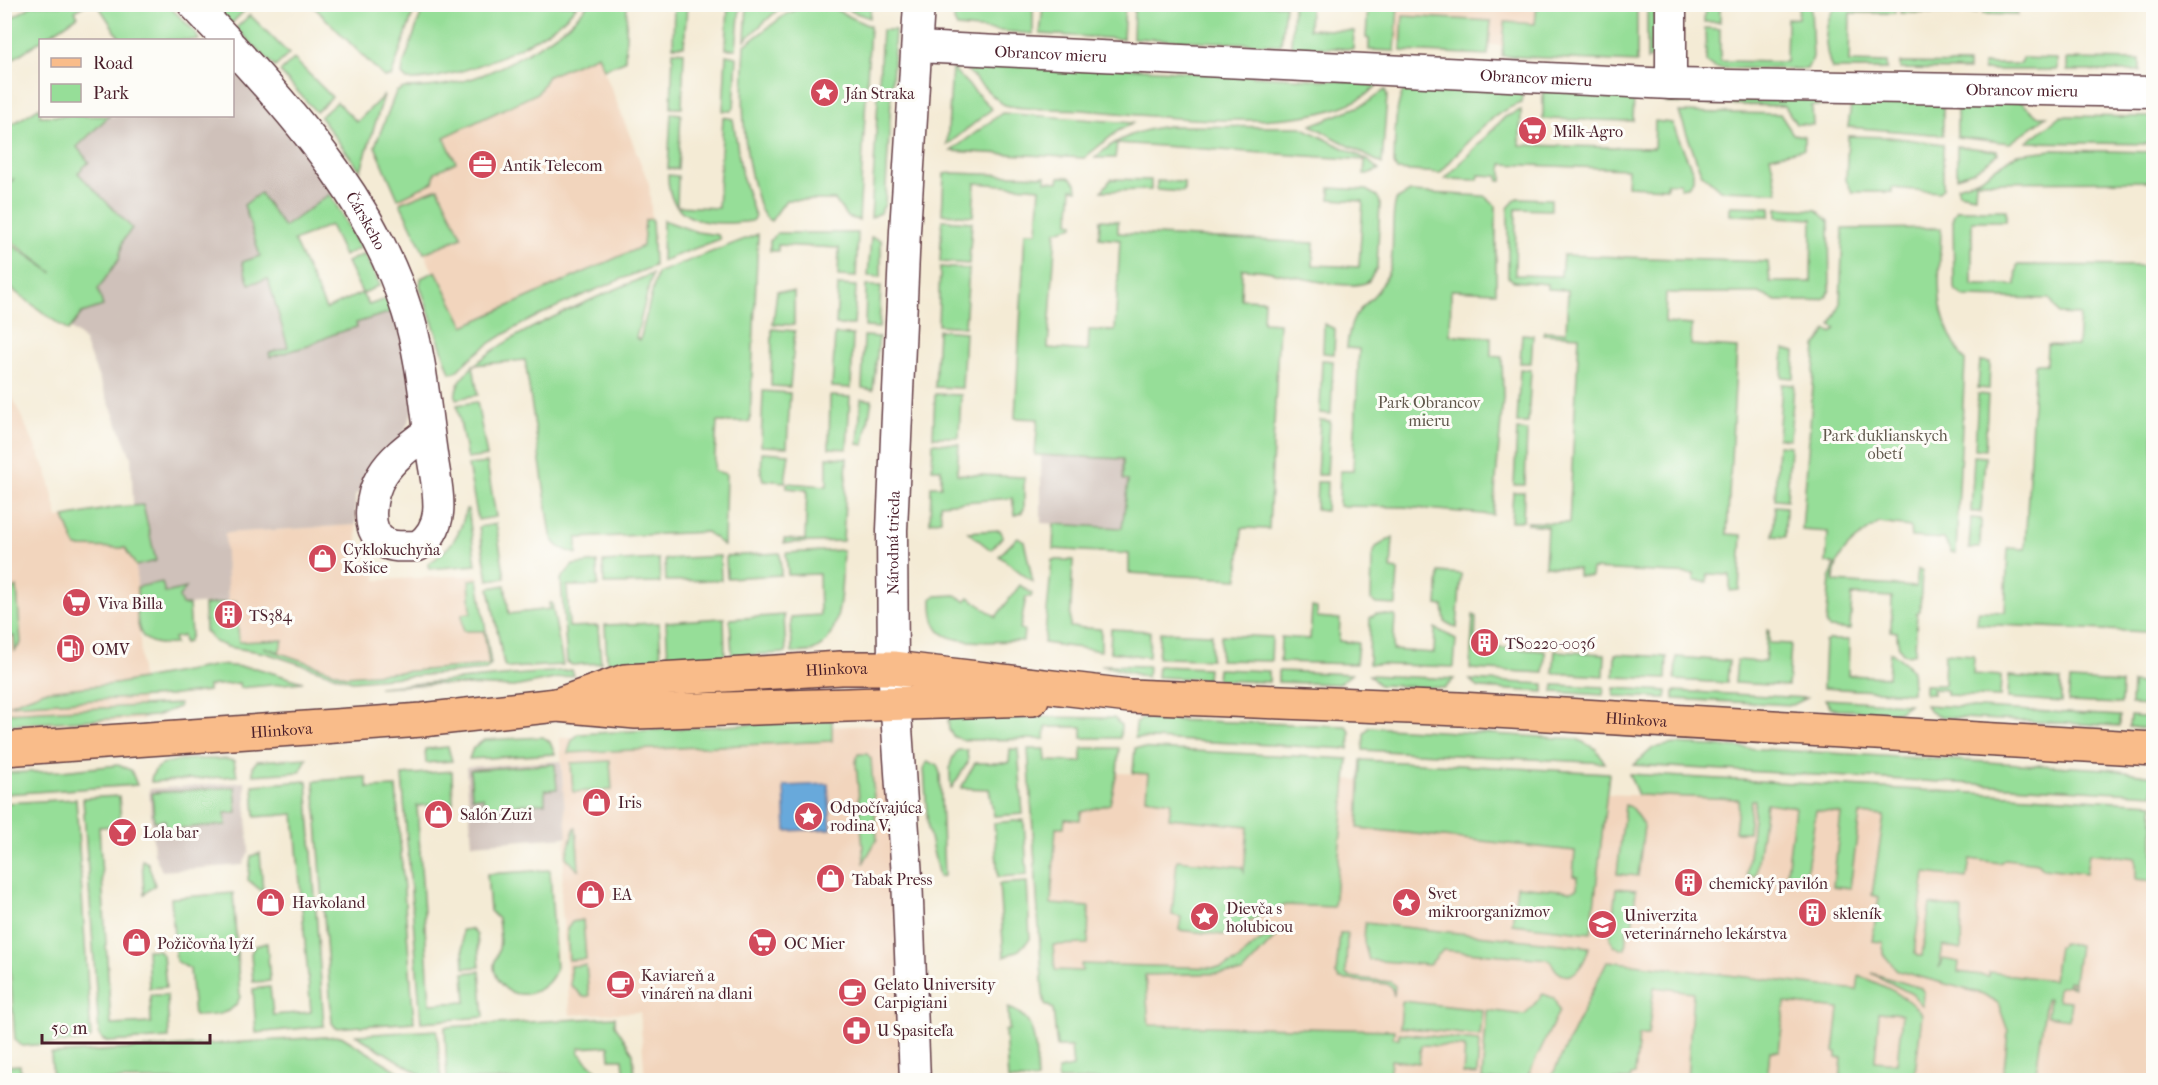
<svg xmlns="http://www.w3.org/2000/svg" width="2158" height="1085" font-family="'IM FELL French Canon',serif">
<rect width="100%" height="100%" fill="#fdfcf7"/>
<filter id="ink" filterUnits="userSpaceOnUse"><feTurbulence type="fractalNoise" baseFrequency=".0167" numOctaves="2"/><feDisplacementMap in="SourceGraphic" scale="12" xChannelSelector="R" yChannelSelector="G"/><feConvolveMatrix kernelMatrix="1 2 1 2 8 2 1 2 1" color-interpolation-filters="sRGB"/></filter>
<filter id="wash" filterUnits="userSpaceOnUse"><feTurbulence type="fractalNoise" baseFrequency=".008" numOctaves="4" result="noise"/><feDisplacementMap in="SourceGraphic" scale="24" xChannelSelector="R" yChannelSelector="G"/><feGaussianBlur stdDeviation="1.35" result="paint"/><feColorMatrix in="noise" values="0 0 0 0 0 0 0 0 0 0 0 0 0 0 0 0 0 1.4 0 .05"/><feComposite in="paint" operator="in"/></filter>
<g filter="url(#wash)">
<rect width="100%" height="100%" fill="#f4ebd5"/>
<g fill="#f2d5bd">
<polygon points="1375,5 1622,5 1622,52 1374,39"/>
<polygon points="598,55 649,184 654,245 462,333 376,151"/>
<polygon points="4,379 47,472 58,518 135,506 143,720 5,730"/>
<polygon points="356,525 360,563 376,562 376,580 477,575 489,665 346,676 264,650 261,641 238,642 236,602 228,602 224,533"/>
<polygon points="898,724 918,1080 645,1080 640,1012 570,1015 561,896 566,838 560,738"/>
<polygon points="1043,771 1347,779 1605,794 1865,804 2153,829 2153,1080 1154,1080 1145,975 1055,970 1050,904 1057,829"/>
</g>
<g fill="#cfc1ba">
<polygon points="233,70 257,95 324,176 333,192 258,246 288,348 270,353 270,356 308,346 334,334 357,327 356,323 398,309 416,403 404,432 374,480 355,495 356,525 225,533 228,602 138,608 131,457 83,339 70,328 119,259 123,241 132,228 78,173 77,148 109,116 232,116"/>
<polygon points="1041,455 1123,459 1123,480 1128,480 1122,528 1041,523"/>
<polygon points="561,761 567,837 472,844 466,767"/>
<polygon points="245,782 249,851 243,865 162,871 154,854 149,789"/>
</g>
<g fill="#96de98" stroke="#707e62" stroke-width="1.5" fill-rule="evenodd">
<path d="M588 4 627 5 625 61 604 69 598 55 548 76 538 93 444 137 456 162 435 172 433 182 398 199 375 146 396 92 404 88C422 88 442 86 459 82 496 74 566 35 588 4Z"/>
<path d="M808 4C834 4 846 17 870 26L859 220 847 217 835 200H786L771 221C761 216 759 204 756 194 741 144 742 97 745 45L785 15Z"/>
<polygon points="955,4 1033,5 1033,34 957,27 954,21"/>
<polygon points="1179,4 1285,5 1281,45 1133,38 1134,6 1178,8"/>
<polygon points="33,5 85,5 75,11 78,16 10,61 5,54 5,22"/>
<polygon points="98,5 168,5 194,31 199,40 121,40"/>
<polygon points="212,5 240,5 245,10 231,24"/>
<polygon points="312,5 416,5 391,77 384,77"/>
<path d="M424 5V4L577 5C550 42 454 82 407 80L402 75 403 66Z"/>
<polygon points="674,5 687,5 684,46 673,46"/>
<polygon points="728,5 740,5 736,49 726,49"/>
<polygon points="747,5 747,4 783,5 745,40"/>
<polygon points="841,5 871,5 870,18 853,12"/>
<polygon points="1043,5 1125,5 1123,39 1040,34"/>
<polygon points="1293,5 1310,5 1309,29 1354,31 1353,49 1291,46"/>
<polygon points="1368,5 1398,5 1395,51 1369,50 1369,39 1366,38"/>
<polygon points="1537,5 1637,5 1637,62 1502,56 1505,22 1535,24"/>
<polygon points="1647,5 1655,5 1655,45 1658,46 1656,54 1647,60"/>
<polygon points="1705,5 1720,5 1720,22 1704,22"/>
<polygon points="1799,5 1810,5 1811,7 1813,57 1807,69 1715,68 1706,62 1705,28 1720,29 1720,61 1786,62 1787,19 1798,18"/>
<path d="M1837 5H1895V13H1850L1849 62 1887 63V69H1832C1824 49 1822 21 1837 5Z"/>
<rect x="1900" y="5" width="77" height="8"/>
<polygon points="1983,5 2019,5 2017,15 1983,14"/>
<polygon points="250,15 289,54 275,67 236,28"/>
<polygon points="1403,16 1491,21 1488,55 1401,51"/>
<polygon points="882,30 895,30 885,204 880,213 871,218"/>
<polygon points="673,51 684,52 682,108 671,108"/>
<polygon points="726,55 737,57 734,108 731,111 723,111"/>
<path d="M955 58 1379 83C1331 141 1151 115 1082 110 1059 108 1026 111 1005 105 997 103 964 67 955 58Z"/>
<polygon points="2022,58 2057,59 2057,70 1983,70 1983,64 2021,64"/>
<polygon points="294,59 332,97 316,112 280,72"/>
<polygon points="2067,59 2140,60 2140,71 2067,71"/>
<polygon points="1900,63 1968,64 1968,70 1900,69"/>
<polygon points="952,68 992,109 947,145"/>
<path d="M1409 84 1522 89V103C1488 112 1463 148 1440 173L1397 170 1394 164C1395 144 1393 96 1409 84Z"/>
<polygon points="1385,90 1387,96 1382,164 1311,125 1365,104"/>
<polygon points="1543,90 1634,95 1633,121 1543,119"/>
<polygon points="384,95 361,170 359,169 320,117 337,102 357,122"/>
<polygon points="1666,96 1828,98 1829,105 1812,106 1813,125 1796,124 1785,106 1666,103"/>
<polygon points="1859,98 1935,100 1943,105 1943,135 1848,127 1851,105"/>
<polygon points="2020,101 2037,116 2047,116 2010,143 1957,137 1957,108 1962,102"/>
<polygon points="40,107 40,116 109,116 77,147 89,162 78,173 132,228 123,241 119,259 98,289 103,306 82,313 68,331 5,284 5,240 53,273 5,236 5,191 14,178 5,189 5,125 8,127"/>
<polygon points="1521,110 1520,145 1654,148 1655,121 1672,123 1693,172 1693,180 1687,187 1680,188 1680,183 1667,183 1667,188 1627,186 1628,169 1502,164 1502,181 1498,181 1498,176 1479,175 1478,180 1445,179 1505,117"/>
<polygon points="1679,112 1780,114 1793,134 1804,136 1804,149 1770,156 1778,192 1720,190 1701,173"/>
<polygon points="671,113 681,114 678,169 668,169"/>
<polygon points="1002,113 1133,123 1118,131 1084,158 951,151"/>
<polygon points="2061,116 2153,117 2153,144 2027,142"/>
<path d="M723 117 733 119 742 176 755 216 752 221C714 226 667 226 668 175L678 176 677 206 718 208Z"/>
<path d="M1168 126 1301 127 1366 159 1379 170 1364 175 1365 160 1117 143 1115 158H1095C1116 138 1140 130 1168 126Z"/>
<polygon points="1848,136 1889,137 1943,144 1943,188 1939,192 1892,188 1892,192 1852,192 1846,180"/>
<polygon points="1957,146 1997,151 1998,154 1974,171 1957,177"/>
<polygon points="2053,150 2153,152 2153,181 1976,182 1975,196 1959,193 1957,186 1979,179 2017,154"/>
<path d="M951 173 1046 176V181L1058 182 1059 177H1069L1076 183 1077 190 1072 189 1069 222 1074 223V226L1056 231 1048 348 1088 351 1089 330 1115 331 1120 240 1099 238 1100 220 1118 221V233L1314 243 1313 265 1359 267 1363 201 1330 199V188L1366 190 1377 196 1380 202 1377 268 1368 282C1342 294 1275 267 1242 269L1241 299 1264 300 1263 322 1279 323 1269 529 1242 528 1238 579 1129 573V554L1053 549 1054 524 1122 528 1128 481 1123 480V459L1035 455 1038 419 1015 418 1025 232H1037L1040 188 975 183 973 216 942 214 944 174Z"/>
<polygon points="1111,179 1151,180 1151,190 1102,191"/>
<polygon points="1157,181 1184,182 1184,192 1157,190"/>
<polygon points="438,188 462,237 424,253 400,203"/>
<path d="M1410 192 1484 196 1496 206V292L1451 290 1450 335 1491 337V356L1502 357 1503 398 1493 515 1404 507 1339 506 1340 471H1353L1359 349 1347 348C1350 302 1372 309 1387 275 1397 254 1389 224 1396 200Z"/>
<polygon points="260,193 284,227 330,194 360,248 344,256 330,225 294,241 326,309 362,293 347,262 364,254 380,285 362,294 369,305 388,298 392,312 356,323 357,327 334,334 308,346 270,357 269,353 288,347 268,279 249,284 242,262 260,256 244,205"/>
<polygon points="1517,198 1551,199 1551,210 1516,209 1515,275 1561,276 1563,255 1768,262 1770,282 1811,282 1812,219 1777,217 1777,208 1817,210 1829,221 1830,290 1825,298 1812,301 1776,301 1759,293 1666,293 1665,323 1692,325 1691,345 1737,348 1727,534 1742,535 1739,590 1730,591 1730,575 1708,574 1707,582 1694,581 1694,574 1592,569 1591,577 1578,576 1578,569 1545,566 1547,526 1527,524 1527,522 1569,523 1579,336 1543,334 1544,331 1566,332 1568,290 1547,289 1547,284 1514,281 1508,277 1508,208"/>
<polygon points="1730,206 1771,207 1770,216 1730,215"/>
<polygon points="1957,210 2006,210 2006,221 1972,221 1972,285 2016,285 2017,265 2153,266 2153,630 2147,632 1977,624 1978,611 2005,612 2008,548 2025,549 2035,364 2046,364 2047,345 2078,346 2080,315 2059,314 2050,299 1965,297 1956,291 1954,284 1953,217"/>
<path d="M652 219 654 266C598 289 495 327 456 372L450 373 420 286 421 278 436 271 464 326 643 246 645 220Z"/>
<polygon points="663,220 697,232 718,235 720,239 662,261"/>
<polygon points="942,220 972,222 969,264 940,262"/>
<path d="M1941 228C1940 286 1931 311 1965 361L1956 553 1951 552 1944 539 1911 537 1910 527 1879 523C1856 539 1833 553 1834 582L1916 587 1918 569 1922 570 1920 611 1917 612 1915 653C1900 660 1897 644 1897 632L1891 631 1892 597 1852 595 1850 630 1829 628 1826 625 1830 579 1835 564 1826 563 1828 532 1802 530 1816 346 1827 330 1832 333 1836 328 1831 325 1840 305 1843 229Z"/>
<polygon points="777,233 858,233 856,277 838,276 839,248 778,245 778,251 770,251 770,241"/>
<path d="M758 234 750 422H717L714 471 726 474 724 546 707 532 577 538V554C565 550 555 548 551 535L525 360 473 365 478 395 456 399C447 353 615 290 652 274L636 338 640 340 657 273Z"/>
<polygon points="871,237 881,240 881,277 868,276"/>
<polygon points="940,267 969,269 965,327 938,325"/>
<polygon points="838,285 856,286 854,325 836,325"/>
<polygon points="866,286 881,286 879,328 865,327"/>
<polygon points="777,291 794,292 794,325 773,324"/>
<polygon points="1324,324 1335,329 1334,354 1323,353"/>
<polygon points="772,329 795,331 790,387 771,386"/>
<polygon points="938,330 965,332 962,388 935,387"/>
<polygon points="835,334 853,335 851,388 832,387"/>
<polygon points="1522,334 1533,335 1531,363 1520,363"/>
<polygon points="864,336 879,337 873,390 862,388"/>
<polygon points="1784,349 1795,352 1794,378 1782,377"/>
<polygon points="1322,360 1333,361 1331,414 1320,413"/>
<polygon points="1980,361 1990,362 1989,389 1978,388"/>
<polygon points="1520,369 1531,370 1528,423 1517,423"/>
<polygon points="1782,384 1794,385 1790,439 1778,438"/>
<polygon points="763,391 790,393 787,447 761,446"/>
<polygon points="935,394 961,395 959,437 933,437"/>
<polygon points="1978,394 1988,395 1985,450 1975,449"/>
<polygon points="830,396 850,397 847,449 829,448"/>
<polygon points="861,399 872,400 864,445 858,444"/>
<polygon points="477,402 487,456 467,459 457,405"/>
<polygon points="1320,420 1330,421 1327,475 1317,475"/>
<polygon points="1517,430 1527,431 1525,485 1514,485"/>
<polygon points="933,443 959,444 957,474 1024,477 1024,509 1021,513 1015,515 1012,498 940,504 941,520 930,522 931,486 941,486 941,469 932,469"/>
<polygon points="1778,445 1790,446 1787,500 1775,499"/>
<polygon points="762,452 789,454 785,482 763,480 761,473"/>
<polygon points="1974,456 1985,457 1981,512 1971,512"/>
<polygon points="827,457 847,458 843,541 784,543 784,539 805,540 807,490 787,488 787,483 827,486"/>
<polygon points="487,463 496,517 478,520 468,465"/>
<polygon points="1317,482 1327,482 1326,511 1316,510"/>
<polygon points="1513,492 1524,492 1523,521 1511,521"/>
<polygon points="143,505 156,561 136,566 125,548 76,547 64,517 117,507"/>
<polygon points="1775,506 1786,507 1785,537 1773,536"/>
<path d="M466 509H468L476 565 429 569 428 564C450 549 461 535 466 509Z"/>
<polygon points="1971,518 1981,519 1980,548 1969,548"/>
<polygon points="496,524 505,578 488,580 479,527"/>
<polygon points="1000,530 1003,536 991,550 968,532"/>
<polygon points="1018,537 1024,541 1033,582 999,556"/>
<polygon points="1393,537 1391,569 1398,570 1396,605 1376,604 1371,600 1372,557 1376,547"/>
<path d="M843 550C841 577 845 636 815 650 809 653 799 652 792 653L791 617 820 615 819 574 788 575 786 553Z"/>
<polygon points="780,553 781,575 727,578 726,556"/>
<polygon points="720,556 721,580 666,581 665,559"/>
<polygon points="659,559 660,583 604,584 603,562"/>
<polygon points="1052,560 1073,560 1070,627 1101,629 1101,651 1044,643"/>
<polygon points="597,562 598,586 567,586 569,627 598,626 601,663 572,665 567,662 561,579 573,565"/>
<polygon points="1439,572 1461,574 1457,628 1445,622 1443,606 1437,605"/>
<polygon points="478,579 491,664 486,670 352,681 266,653 228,647 215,642 205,631 204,605 236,601 239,642 283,640 279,652 263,647 346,676 489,665 484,631 463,631 462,614 471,613 469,580"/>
<path d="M162 582 165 593 186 588 179 597 182 605H189L191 635 188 642 184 643 183 636 174 638 175 644C130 648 138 622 137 587Z"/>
<polygon points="505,585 509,614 550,609 549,603 552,603 563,665 508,668 504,665 489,588"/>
<path d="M1020 585 1032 594 1031 597H1026L1020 629 1024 630 1023 641C1003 641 951 646 939 630 932 621 932 609 932 598L935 596 956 595 965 601 969 597 996 617Z"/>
<polygon points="17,587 21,643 15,651 14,636 5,636 4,593"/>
<polygon points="1312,607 1317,608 1317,617 1340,619 1339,641 1358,643 1356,664 1280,662 1281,637 1310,639"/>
<polygon points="1376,614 1395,616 1393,650 1434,653 1435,628 1456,639 1454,667 1369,664 1370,618"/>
<polygon points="784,615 786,653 732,656 730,619"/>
<polygon points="1473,615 1476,616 1475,646 1545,651 1544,673 1470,669"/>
<polygon points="721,618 724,618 725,656 668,659 666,622"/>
<polygon points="659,623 661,659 607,662 605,625"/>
<polygon points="1111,629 1150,631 1149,657 1110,652"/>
<polygon points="1767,630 1769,631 1769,643 1791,644 1788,686 1735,683 1737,660 1765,662"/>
<polygon points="1160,632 1212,634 1211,659 1158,658"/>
<polygon points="1221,635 1272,637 1271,661 1220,660"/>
<path d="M1829 640H1849L1848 675 1888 677 1890 652H1892C1913 670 1914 664 1912 693L1823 688 1825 642Z"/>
<polygon points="1555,651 1605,654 1604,676 1553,673"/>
<polygon points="1945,653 1974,655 1973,674 2001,676 2000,697 1946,695 1946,690 1933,689 1933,694 1925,694 1925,685 1944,685"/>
<polygon points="1615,654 1667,657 1666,679 1614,677"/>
<polygon points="1676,657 1729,661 1727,683 1675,680"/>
<polygon points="218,665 256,668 303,682 240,688 239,683 208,686 208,691 168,696 8,705 44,691 115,684"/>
<polygon points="1101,665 1148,666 1147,677"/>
<polygon points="1158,666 1208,668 1207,679 1157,677"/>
<polygon points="1218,669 1269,671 1269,682 1217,680"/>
<polygon points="572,670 574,675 514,687 435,684 378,687"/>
<polygon points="1278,671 1352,674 1338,684 1278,682"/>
<polygon points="1369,675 1454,679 1445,688 1379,685"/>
<polygon points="2009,676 2061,680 2061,702 2008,698"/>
<polygon points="1470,680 1544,684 1544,692 1479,688"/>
<polygon points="2070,680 2122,683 2121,704 2068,702"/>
<polygon points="2132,683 2153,685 2153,706 2131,705"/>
<polygon points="1554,685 1604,687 1603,695 1553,692"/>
<polygon points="1614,688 1667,691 1666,698 1614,696"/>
<polygon points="1674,691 1807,698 1793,705 1674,699"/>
<polygon points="1825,699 1909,704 1898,712 1838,710 1830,707"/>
<polygon points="179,704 179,707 156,716 5,725 5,713"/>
<polygon points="1925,705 2120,716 2120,726 1942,717 1930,712"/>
<polygon points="961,716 1114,718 1121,725 1120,738 1082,738 1082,727 1046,727 1045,739 965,740 954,737 949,730 948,719"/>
<polygon points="2130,716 2153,718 2153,729 2129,727"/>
<polygon points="1141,719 1346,726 1350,732 1349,749 1135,738 1136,723"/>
<polygon points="832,720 832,741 568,753 572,740 579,734"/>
<polygon points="1369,727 1577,739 1596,749 1605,763 1363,750 1364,734"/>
<polygon points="543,737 550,742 555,754 469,759 473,748 484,740"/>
<polygon points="1674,744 2106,769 2153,776 2153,794 1634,765 1653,748"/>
<polygon points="448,747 452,761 426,763 425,749"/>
<polygon points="1082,748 1119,748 1117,773 1110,804 1081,812 1080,820 1065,819 1064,827 1056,827 1051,904 1089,907 1088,944 1053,945 1055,970 1082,971 1081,964 1221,968 1238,961 1252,946 1274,932 1279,933 1242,973 1145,975 1149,1025 1394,1030 1393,1038 1399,1038 1399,1033 1479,1041 1477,1075 1463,1074 1465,1047 1421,1045 1419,1063 1391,1060 1389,1080 1058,1080 1058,1070 1073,1067 1071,1047 1057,1047 1053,1009 1045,1004 1043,995 1028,749 1045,749 1046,761 1082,762"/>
<polygon points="1135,748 1348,759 1334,907 1283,905 1223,935 1179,930 1181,917 1172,915 1177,860 1242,867 1244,871 1248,826 1169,818 1171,802 1146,798 1148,774 1133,773"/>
<polygon points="1010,749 1018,749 1023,814 994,816 989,789 961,788 975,763 1009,763"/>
<path d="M958 750H967L968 762 951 789C950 774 947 762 958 750Z"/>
<polygon points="858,754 867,754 871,759 877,839 864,862 856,762"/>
<polygon points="307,758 300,772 253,775 253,766 257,761"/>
<path d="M225 759 234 761 237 776 151 782C151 753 205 760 225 759Z"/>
<polygon points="1361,760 1609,773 1591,933 1512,924 1517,886 1571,891 1577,888 1578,877 1573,876 1575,851 1358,828"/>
<polygon points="610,761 612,790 573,792 571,763"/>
<polygon points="927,762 937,765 940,773 944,876 939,877 928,829 924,768"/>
<polygon points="555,764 557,789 545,790 545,803 484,807 483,797 472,797 470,770"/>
<polygon points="118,765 131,770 137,785 5,794 5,773 62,771"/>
<polygon points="452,771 453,803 417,806 430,1004 466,1002 464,973 480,971 484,1017 421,1022 402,775"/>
<polygon points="1629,774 2153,803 2153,881 2136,879 2136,858 2089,853 2086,873 2043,868 2038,863 2005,859 2000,863 1970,859 1967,878 1925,873 1915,945 1915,953 1918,956 1922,956 1930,904 1962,909 1961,950 1943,946 1939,968 1943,959 1959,962 1958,972 1989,976 1989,972 2053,980 2058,946 2061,946 2062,943 2079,945 2074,982 2068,981 2068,984 2073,984 2073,987 2067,985 2058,988 2057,997 2059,1000 2071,1001 2069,1019 2047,1016 2049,999 2046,999 2035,1080 2003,1080 2008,1031 1998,1003 1983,994 1898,971 1883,954 1883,942 1872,941 1879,897 1872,895 1884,816 1860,814 1850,888 1833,886 1841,813 1816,810 1805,882 1786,880 1795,807 1766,803 1756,876 1747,875 1755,800 1751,800 1748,832 1735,832 1739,799 1638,795"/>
<polygon points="366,777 368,788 396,787 414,1022 336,1028 332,1023 314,781"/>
<polygon points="307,781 324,1026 256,1033 253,989 270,987 273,1015 311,1012 294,814 255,817 253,785"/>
<polygon points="235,787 237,813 225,813 226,825 166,829 165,820 154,821 152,793"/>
<polygon points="119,796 121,826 99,827 111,1025 151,1023 150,995 167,995 169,1038 109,1042 103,1040 99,1034 83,798"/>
<polygon points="76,799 91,1038 85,1041 22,1046 15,1040 5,900 5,803"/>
<polygon points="1625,805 1631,807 1644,826 1638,876 1617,874"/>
<polygon points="1024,820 1027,875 998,877 994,823"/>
<polygon points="576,828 579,869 577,869 566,857 574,829"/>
<polygon points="260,853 263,892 248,880 251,856"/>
<polygon points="142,860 148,863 155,885 144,894"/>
<path d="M550 870 556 969C548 995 508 1007 496 975 491 964 497 958 499 948 501 940 499 928 498 919L490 911 487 874Z"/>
<polygon points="1027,882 1030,939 1019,950 1004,957 999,884"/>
<polygon points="1616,888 1636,890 1632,929 1627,929 1625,949 1614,946 1610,939"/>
<path d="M233 893 240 997C234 1016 211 1016 194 1016L190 969 176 961 171 898Z"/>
<polygon points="583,920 586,959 569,960 567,929 572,922"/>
<path d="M1365 923 1589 947C1586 959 1574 986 1557 971 1554 968 1552 962 1548 959L1443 950 1429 965 1369 960 1364 942Z"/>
<polygon points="471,929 477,935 480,967 464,968 462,930"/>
<polygon points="1340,933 1347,933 1346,974 1350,977 1391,982 1395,986 1394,996 1392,988 1386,984 1339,979 1336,974"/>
<polygon points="267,943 270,981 253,982 251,953 255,946"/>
<polygon points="147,950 158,950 163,955 166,987 149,988"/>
<path d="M1607 961 1857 990 1859 976C1885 986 1905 994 1922 1015L1914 1080H1840L1842 1058H1837V1052H1834L1839 1009 1785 1003 1779 1051H1770L1767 1080H1687L1693 992 1654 987 1648 1035H1639L1635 1074 1631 1075 1630 1080H1550ZM1879 1012 1902 1014 1897 1063 1875 1061Z"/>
<polygon points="586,965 589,996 583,997 571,985 570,966"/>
<polygon points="1871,973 1921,988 1924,993 1923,1006 1912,994"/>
<polygon points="1543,994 1554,998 1559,1011 1526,1080 1482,1080 1487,1010 1525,1015"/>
<polygon points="1402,1001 1483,1010 1480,1036 1400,1027"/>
<path d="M1008 1008C1040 1017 1035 1053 1037 1080H1008L1005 1030H1009Z"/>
<polygon points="615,1017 615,1025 633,1053 635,1080 625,1080 623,1059 610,1059 609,1046 579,1048 579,1053 606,1080 447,1080 445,1027"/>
<polygon points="437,1030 441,1080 429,1080 356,1035"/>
<polygon points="341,1036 413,1080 53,1080 51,1054"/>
<polygon points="20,1065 21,1080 5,1080 5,1066"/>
</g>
<polygon fill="#67a9db" stroke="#586483" stroke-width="1.5" points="828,784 831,829 786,831 784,786"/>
</g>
<g filter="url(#ink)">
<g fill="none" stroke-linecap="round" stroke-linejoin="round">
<defs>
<g id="minor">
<polyline points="193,4 227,40"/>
<path id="s1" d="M232 47C304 125 375 208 407 311 422 358 425 406 432 454 436 486 450 525 418 546 408 546 394 548 385 543 363 531 371 493 382 475 393 457 412 444 429 431"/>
<path id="s2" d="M917 47 1671 84 2154 92"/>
<polyline points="1671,84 1671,4"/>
<path id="s3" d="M915 1080 907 877 893 668 892 530 905 231 919 4"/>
</g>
<g id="major">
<path id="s4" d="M557 705 625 681 841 668H893L1129 696 1460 709 2154 749"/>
<path id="s5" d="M4 749 422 720 557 705 636 712 1032 699"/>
</g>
</defs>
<use href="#minor" stroke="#643e44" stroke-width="33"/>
<use href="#major" stroke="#643e44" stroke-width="36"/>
<use href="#minor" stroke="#fff" stroke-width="30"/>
<use href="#major" stroke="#f9bc8a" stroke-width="33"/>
</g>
</g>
<defs>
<symbol id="sight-disc" viewBox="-11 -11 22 22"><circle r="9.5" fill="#d1495b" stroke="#fdfcf7"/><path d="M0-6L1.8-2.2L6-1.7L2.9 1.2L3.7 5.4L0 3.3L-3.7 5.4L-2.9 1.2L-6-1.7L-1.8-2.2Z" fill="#fff"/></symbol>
<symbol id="supermarket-disc" viewBox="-11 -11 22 22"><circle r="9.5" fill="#d1495b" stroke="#fdfcf7"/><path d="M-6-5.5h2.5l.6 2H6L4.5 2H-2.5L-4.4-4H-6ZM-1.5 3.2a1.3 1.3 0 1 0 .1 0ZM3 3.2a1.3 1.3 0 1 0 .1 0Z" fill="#fff"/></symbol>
<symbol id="office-disc" viewBox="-11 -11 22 22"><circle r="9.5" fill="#d1495b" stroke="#fdfcf7"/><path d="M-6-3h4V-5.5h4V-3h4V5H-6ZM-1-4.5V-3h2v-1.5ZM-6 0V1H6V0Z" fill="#fff"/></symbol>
<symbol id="shop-disc" viewBox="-11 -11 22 22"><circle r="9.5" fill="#d1495b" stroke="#fdfcf7"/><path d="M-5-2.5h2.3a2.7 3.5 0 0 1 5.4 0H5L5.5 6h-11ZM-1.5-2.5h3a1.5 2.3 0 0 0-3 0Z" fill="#fff"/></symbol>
<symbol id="building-disc" viewBox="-11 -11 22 22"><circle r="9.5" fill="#d1495b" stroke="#fdfcf7"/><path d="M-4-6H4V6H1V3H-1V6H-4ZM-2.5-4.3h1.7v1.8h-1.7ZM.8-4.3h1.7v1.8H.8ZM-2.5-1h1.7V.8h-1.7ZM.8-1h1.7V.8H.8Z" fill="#fff"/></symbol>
<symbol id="fuel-disc" viewBox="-11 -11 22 22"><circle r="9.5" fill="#d1495b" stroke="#fdfcf7"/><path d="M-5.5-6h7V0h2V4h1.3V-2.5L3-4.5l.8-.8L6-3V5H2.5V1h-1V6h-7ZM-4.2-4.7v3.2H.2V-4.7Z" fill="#fff"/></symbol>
<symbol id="bar-disc" viewBox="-11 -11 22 22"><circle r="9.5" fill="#d1495b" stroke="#fdfcf7"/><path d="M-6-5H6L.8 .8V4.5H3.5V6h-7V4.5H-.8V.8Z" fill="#fff"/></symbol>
<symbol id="university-disc" viewBox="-11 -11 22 22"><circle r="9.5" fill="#d1495b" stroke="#fdfcf7"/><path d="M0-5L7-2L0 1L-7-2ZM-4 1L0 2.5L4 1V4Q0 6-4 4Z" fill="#fff"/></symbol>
<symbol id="cafe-disc" viewBox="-11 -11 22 22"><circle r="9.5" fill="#d1495b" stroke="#fdfcf7"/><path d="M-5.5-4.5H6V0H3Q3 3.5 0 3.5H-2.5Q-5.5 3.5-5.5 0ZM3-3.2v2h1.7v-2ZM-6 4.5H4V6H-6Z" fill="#fff"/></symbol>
<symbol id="pharmacy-disc" viewBox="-11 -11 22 22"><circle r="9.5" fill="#d1495b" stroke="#fdfcf7"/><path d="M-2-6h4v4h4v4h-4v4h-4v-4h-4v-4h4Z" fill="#fff"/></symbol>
</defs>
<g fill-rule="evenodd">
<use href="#sight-disc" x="808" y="76" width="33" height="33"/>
<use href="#supermarket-disc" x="1516" y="114" width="33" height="33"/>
<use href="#office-disc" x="466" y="148" width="33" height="33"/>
<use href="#shop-disc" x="306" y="542" width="33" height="33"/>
<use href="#supermarket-disc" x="60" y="586" width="33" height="33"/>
<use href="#building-disc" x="212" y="598" width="33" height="33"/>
<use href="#building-disc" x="1468" y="626" width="33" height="33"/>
<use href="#fuel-disc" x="54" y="632" width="33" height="33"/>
<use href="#shop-disc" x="580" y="786" width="33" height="33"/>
<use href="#shop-disc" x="422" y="798" width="33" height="33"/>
<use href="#sight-disc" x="792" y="800" width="33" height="33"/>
<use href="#bar-disc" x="106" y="816" width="33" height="33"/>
<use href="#shop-disc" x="814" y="862" width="33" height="33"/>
<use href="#building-disc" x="1672" y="866" width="33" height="33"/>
<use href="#shop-disc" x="574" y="878" width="33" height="33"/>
<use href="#shop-disc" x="254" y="886" width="33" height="33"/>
<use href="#sight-disc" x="1390" y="886" width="33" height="33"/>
<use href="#building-disc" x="1796" y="896" width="33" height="33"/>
<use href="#sight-disc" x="1188" y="900" width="33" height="33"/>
<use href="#university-disc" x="1586" y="908" width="33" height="33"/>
<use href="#shop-disc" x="120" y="926" width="33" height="33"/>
<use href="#supermarket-disc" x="746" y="926" width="33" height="33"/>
<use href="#cafe-disc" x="604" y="968" width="33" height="33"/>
<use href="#cafe-disc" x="836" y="976" width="33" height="33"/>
<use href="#pharmacy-disc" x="840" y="1014" width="33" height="33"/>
</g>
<g text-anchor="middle" stroke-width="6" stroke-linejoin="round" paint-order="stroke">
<g font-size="16" fill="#4a1f2b" stroke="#fdfcf7">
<text dy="6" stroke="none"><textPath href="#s2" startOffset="134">Obrancov mieru</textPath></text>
<text dy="6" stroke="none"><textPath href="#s2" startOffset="620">Obrancov mieru</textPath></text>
<text dy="6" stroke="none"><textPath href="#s2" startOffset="1106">Obrancov mieru</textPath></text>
<text dy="6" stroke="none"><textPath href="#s1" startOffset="220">Čárskeho</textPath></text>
<text dy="6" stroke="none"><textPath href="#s3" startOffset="538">Národná trieda</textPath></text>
<text dy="6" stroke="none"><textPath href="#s4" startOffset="284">Hlinkova</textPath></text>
<text dy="6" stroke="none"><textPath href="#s4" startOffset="1086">Hlinkova</textPath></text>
<text dy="6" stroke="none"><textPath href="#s5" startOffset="278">Hlinkova</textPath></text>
</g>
<g font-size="16" fill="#4a1f2b" stroke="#fdfcf7" text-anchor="start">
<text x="845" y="99">Ján Straka</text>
<text x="1553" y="137">Milk-Agro</text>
<text x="503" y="171">Antik Telecom</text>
<text x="343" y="555">Cyklokuchyňa<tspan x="343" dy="18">Košice</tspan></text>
<text x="98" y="609">Viva Billa</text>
<text x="249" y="621">TS384</text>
<text x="1505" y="649">TS0220-0036</text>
<text x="92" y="655">OMV</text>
<text x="618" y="808">Iris</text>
<text x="830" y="813">Odpočívajúca<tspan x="830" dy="18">rodina V.</tspan></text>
<text x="460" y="820">Salón Zuzi</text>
<text x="143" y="838">Lola bar</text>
<text x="852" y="885">Tabak Press</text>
<text x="1709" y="889">chemický pavilón</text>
<text x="1428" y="899">Svet<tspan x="1428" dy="18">mikroorganizmov</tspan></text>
<text x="612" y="900">EA</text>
<text x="292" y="908">Havkoland</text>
<text x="1226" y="914">Dievča s<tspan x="1226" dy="18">holubicou</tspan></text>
<text x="1833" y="919">skleník</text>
<text x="1624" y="921">Univerzita<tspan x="1624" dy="18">veterinárneho lekárstva</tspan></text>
<text x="157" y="949">Požičovňa lyží</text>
<text x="784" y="949">OC Mier</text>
<text x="641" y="981">Kaviareň a<tspan x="641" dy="18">vináreň na dlani</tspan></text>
<text x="874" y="990">Gelato University<tspan x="874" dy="18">Carpigiani</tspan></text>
<text x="877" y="1036">U Spasiteľa</text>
</g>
<g font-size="16" fill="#61584c" stroke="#fdfcf7">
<text x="1429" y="408">Park Obrancov<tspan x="1429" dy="18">mieru</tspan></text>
<text x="1885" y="441">Park duklianskych<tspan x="1885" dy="18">obetí</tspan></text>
</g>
</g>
<rect width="2158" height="1085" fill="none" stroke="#fdfcf7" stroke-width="24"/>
<rect x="39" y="39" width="195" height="78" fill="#fdfcf7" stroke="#b5a4a5" stroke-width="1.5"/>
<rect x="51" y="58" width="30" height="9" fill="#f9bc8a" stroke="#b5a4a5" stroke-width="1.5"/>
<text x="93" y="69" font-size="18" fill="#4a1f2b">Road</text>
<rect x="51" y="84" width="30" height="18" fill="#96de98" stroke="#b5a4a5" stroke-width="1.5"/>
<text x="93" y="99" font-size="18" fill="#4a1f2b">Park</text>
<path d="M42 1034v9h168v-9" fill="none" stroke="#4a1f2b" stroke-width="3"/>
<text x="51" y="1034" font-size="18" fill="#4a1f2b" stroke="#fdfcf7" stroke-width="4.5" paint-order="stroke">50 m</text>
</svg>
